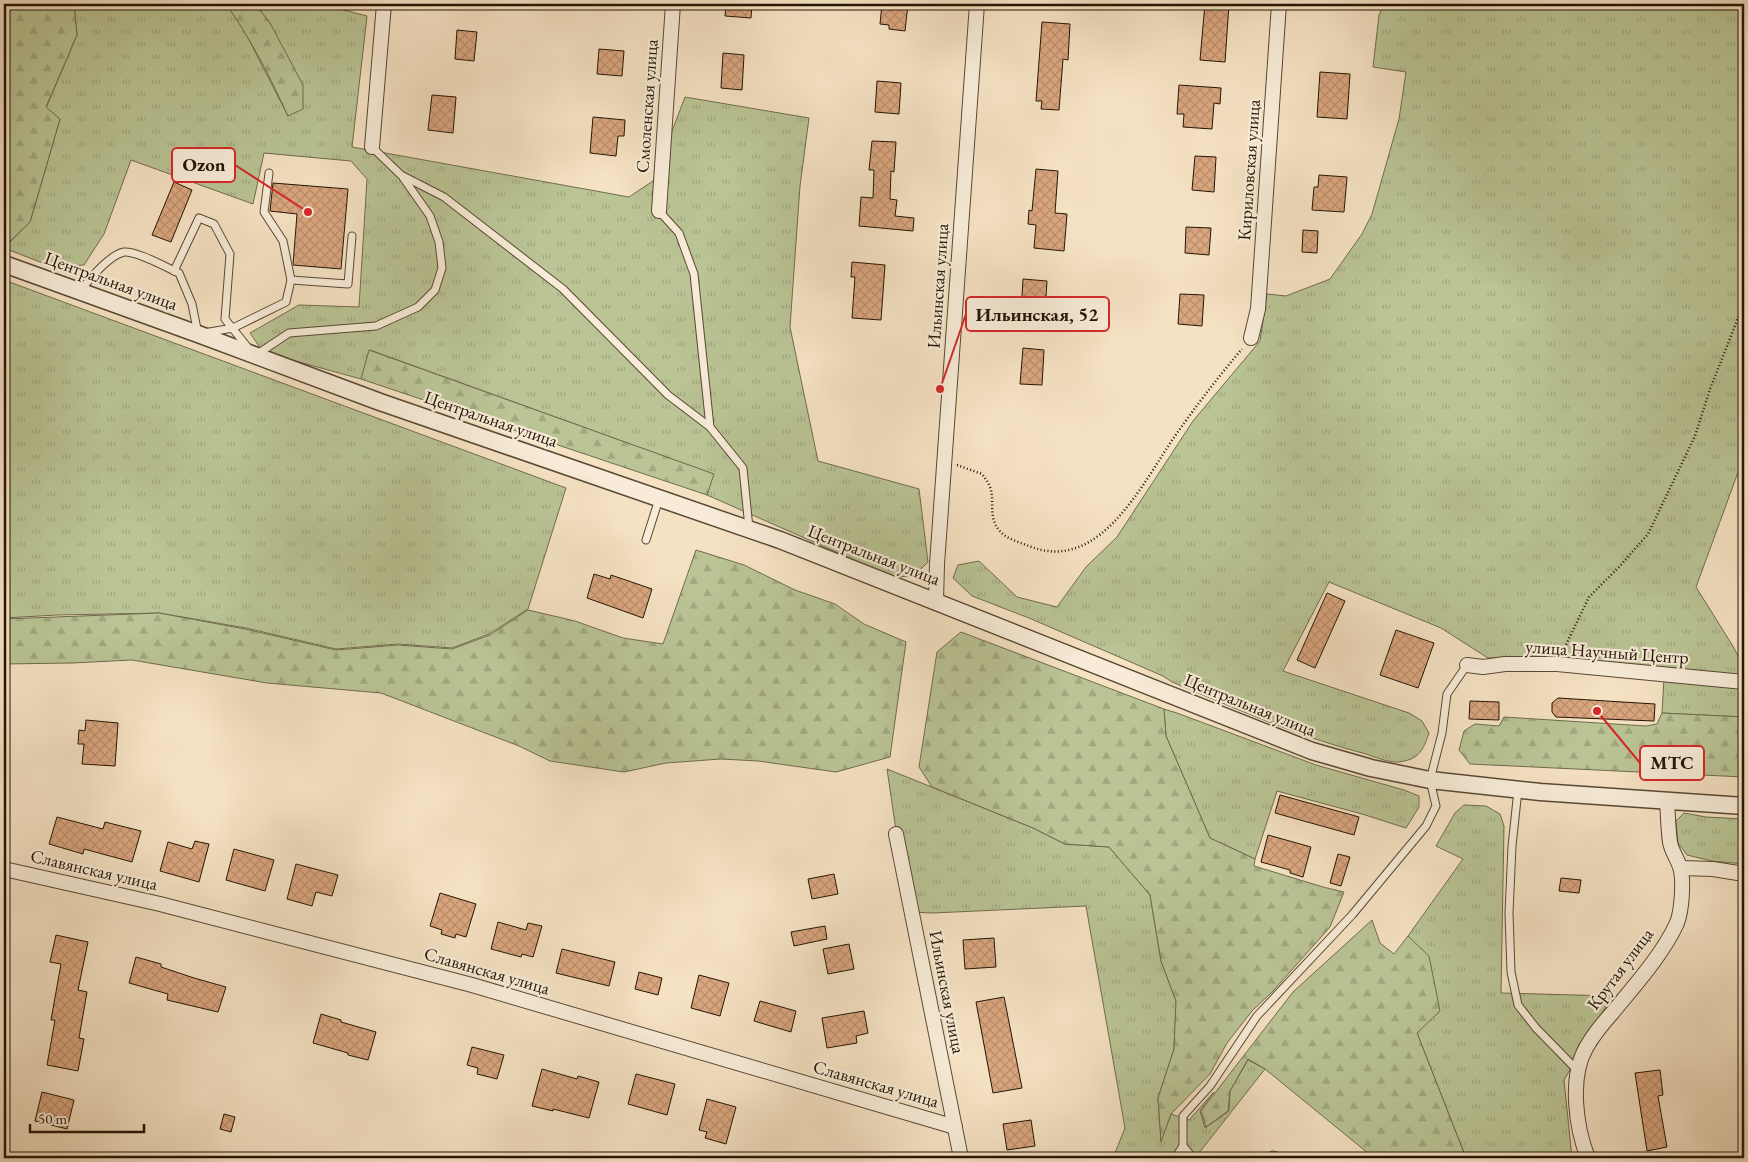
<svg xmlns="http://www.w3.org/2000/svg" width="1748" height="1162" font-family="'EB Garamond',serif">
<defs>
<pattern id="grass-tufts" width="24" height="20" patternUnits="userSpaceOnUse" patternTransform="scale(1.25)"><rect width="24" height="20" fill="#bac495"/><path d="M3 7l-1-3M5 7V3M7 7l1-3M15 17l-1-3M17 17v-4M19 17l1-3" fill="none" stroke="#a0a87f"/></pattern>
<pattern id="forest-firs" width="22" height="20" patternUnits="userSpaceOnUse" patternTransform="scale(1.25)"><rect width="22" height="20" fill="#bac495"/><path d="M5 1l3.5 6h-7zM16 11l3.5 6h-7z" fill="#a0a87f"/></pattern>
<pattern id="building-cross-hatch" width="8" height="8" patternUnits="userSpaceOnUse" patternTransform="scale(1.25)"><rect width="8" height="8" fill="#daa67f"/><path d="M0 0l8 8M0 8l8-8" fill="none" stroke="#bb8e6c"/></pattern>
</defs>
<rect width="100%" height="100%" fill="#f5e2c3"/>
<filter id="stains"><feTurbulence type="fractalNoise" baseFrequency=".004" numOctaves="4"/><feColorMatrix values="0 0 0 0 .2 0 0 0 0 .09 0 0 0 0 .02 0 0 0 .5 -.17"/></filter>
<radialGradient id="worn" r=".72"><stop offset=".6" stop-color="#630" stop-opacity="0"/><stop offset="1" stop-color="#630" stop-opacity=".3"/></radialGradient>
<g fill="url(#grass-tufts)" stroke="#6f6c4c">
<polygon points="74,4 226,4 243,28 288,116 270,23 255,4 320,4 367,16 352,147 629,197 653,181 685,97 809,118 800,186 790,327 818,461 919,489 928,562 914,576 893,577 707,495 713,474 370,350 361,379 263,352 250,333 299,305 359,307 367,179 351,161 264,153 253,204 131,160 104,234 84,265 53,267 4,248 30,222 60,119 46,108 77,35"/>
<path d="M1384 4H1744V456L1696 587 1734 648 1744 668V717L1662 713 1664 678 1555 657 1488 658 1441 628 1329 582 1283 671 1409 713 1422 721 1429 733C1423 750 1420 759 1399 762 1389 763 1375 757 1366 754 1299 737 1235 708 1172 682L1163 676 1029 618 972 596 953 578 958 565 979 561 1017 597 1057 607 1086 567 1117 537 1193 421 1260 341 1267 294 1286 296 1330 279 1362 234 1372 214 1399 119 1406 72 1373 67 1379 15Z"/>
<polygon points="4,280 566,488 528,609 489,634 452,648 398,644 336,649 246,628 159,613 57,615 4,618"/>
<polygon points="1164,709 1177,713 1316,765 1404,790 1419,796 1419,807 1406,828 1362,814 1277,791 1255,859 1210,838 1166,736"/>
<polygon points="887,769 1033,828 1065,844 1109,847 1150,895 1161,961 1176,1001 1174,1049 1158,1098 1161,1140 1171,1114 1189,1120 1214,1092 1200,1111 1205,1128 1229,1111 1230,1091 1248,1060 1265,1069 1195,1158 1113,1158 1125,1128 1086,906 933,913 908,912"/>
<polygon points="1464,805 1486,806 1500,814 1504,826 1501,993 1612,996 1564,1080 1572,1158 1466,1158 1417,1033 1431,971 1428,956 1408,936 1463,859 1436,846 1455,813"/>
<polygon points="1684,813 1706,817 1744,819 1744,864 1712,861 1687,855 1678,843 1676,821"/>
</g>
<g fill="url(#forest-firs)" stroke="#6f6c4c">
<polygon points="4,4 74,4 77,35 46,107 60,119 30,222 4,247"/>
<path d="M226 4H255L270 23 303 85V109L288 116C270 77 251 39 226 4Z"/>
<polygon points="369,350 714,474 707,495 361,379"/>
<polygon points="696,550 744,565 795,590 835,604 864,624 906,642 890,757 836,772 758,761 721,759 666,763 624,772 550,761 519,746 381,693 267,683 132,660 72,663 4,664 4,619 159,613 245,629 336,650 398,645 452,649 490,635 528,610 575,621 623,638 663,644"/>
<polygon points="961,632 1164,709 1166,736 1210,838 1255,859 1254,866 1323,887 1344,892 1330,927 1273,991 1252,1011 1227,1043 1210,1074 1171,1114 1161,1142 1158,1098 1174,1049 1176,1001 1161,961 1150,895 1109,847 1065,844 1033,828 932,787 919,767 937,652"/>
<polygon points="1662,713 1744,717 1744,777 1470,764 1459,750 1464,731 1475,724 1499,726 1504,717 1646,726 1657,724"/>
<polygon points="1372,920 1380,943 1394,954 1408,936 1429,956 1440,1011 1417,1033 1466,1158 1374,1158 1265,1069 1248,1059 1230,1091 1228,1111 1206,1127 1201,1111 1293,992"/>
</g>
<g fill="url(#building-cross-hatch)" stroke="#241504">
<polygon points="726,4 752,4 751,18 725,16"/>
<polygon points="882,4 908,4 905,31 889,29 889,25 880,24"/>
<polygon points="1205,4 1229,4 1225,62 1200,60"/>
<polygon points="1042,22 1070,24 1068,60 1063,59 1059,110 1041,109 1042,101 1036,101"/>
<polygon points="457,30 477,32 474,61 455,59"/>
<polygon points="599,49 624,51 622,76 597,74"/>
<polygon points="723,53 744,55 742,90 721,88"/>
<polygon points="1320,72 1350,74 1347,119 1317,117"/>
<polygon points="877,81 901,83 899,114 875,112"/>
<polygon points="1179,85 1221,88 1220,104 1214,103 1212,129 1183,127 1184,114 1177,114"/>
<polygon points="432,95 456,97 453,133 428,130"/>
<polygon points="593,117 625,120 624,136 618,136 616,156 590,153"/>
<polygon points="872,141 896,142 894,172 891,171 890,199 897,200 895,216 914,218 913,231 859,226 861,197 873,198 874,170 869,170"/>
<polygon points="1195,156 1216,157 1214,192 1192,190"/>
<polygon points="1036,169 1058,171 1055,213 1067,214 1064,251 1034,248 1036,225 1028,224 1029,210 1032,211"/>
<polygon points="1319,175 1347,177 1344,212 1312,210 1314,187 1318,187"/>
<polygon points="174,182 192,190 171,242 152,235"/>
<polygon points="273,183 348,189 341,269 293,265 297,214 270,211"/>
<polygon points="1186,227 1211,228 1209,255 1185,253"/>
<polygon points="1303,230 1318,231 1317,253 1302,252"/>
<polygon points="852,262 885,265 881,320 852,318 855,277 851,277"/>
<polygon points="1023,279 1047,281 1045,313 1021,312"/>
<polygon points="1180,294 1204,295 1202,326 1178,324"/>
<polygon points="1023,348 1044,350 1042,385 1020,384"/>
<polygon points="594,574 610,579 611,575 652,589 643,618 587,598"/>
<polygon points="1327,593 1345,601 1315,668 1297,660"/>
<polygon points="1396,630 1434,643 1418,688 1380,675"/>
<polygon points="1558,698 1655,704 1654,721 1556,717 1552,712 1552,703"/>
<polygon points="1470,701 1499,702 1499,720 1469,719"/>
<polygon points="86,720 118,723 115,766 82,764 84,744 78,744 79,730 85,731"/>
<polygon points="1280,795 1359,817 1354,835 1275,813"/>
<polygon points="57,817 103,829 105,822 141,831 132,862 84,849 83,854 49,844"/>
<polygon points="1268,835 1311,847 1303,877 1290,873 1290,870 1261,862"/>
<polygon points="195,841 209,844 199,882 160,871 168,842 192,849"/>
<polygon points="234,849 274,860 265,891 226,880"/>
<polygon points="1338,854 1350,857 1341,886 1330,883"/>
<polygon points="296,864 338,875 332,896 316,892 312,906 287,899"/>
<polygon points="834,874 838,894 812,899 808,879"/>
<polygon points="1561,878 1581,880 1579,893 1559,891"/>
<polygon points="440,893 476,904 466,937 456,934 455,938 441,934 442,930 430,926"/>
<polygon points="498,922 526,930 528,923 542,926 533,957 522,954 521,957 491,949"/>
<polygon points="825,926 827,939 794,946 791,932"/>
<polygon points="56,935 88,942 78,990 87,992 79,1038 84,1039 78,1071 47,1065 55,1020 51,1020 61,964 50,962"/>
<polygon points="994,938 996,967 965,969 963,940"/>
<polygon points="849,944 854,969 828,974 823,949"/>
<polygon points="562,949 615,962 609,986 556,973"/>
<polygon points="136,957 161,964 161,967 194,978 226,987 218,1012 167,1000 168,994 129,983"/>
<polygon points="639,972 662,978 658,995 635,989"/>
<polygon points="699,975 729,983 720,1016 691,1008"/>
<polygon points="1004,997 1022,1088 993,1093 976,1002"/>
<polygon points="760,1001 796,1011 791,1032 754,1021"/>
<polygon points="864,1011 868,1033 856,1036 857,1043 827,1048 822,1018"/>
<polygon points="321,1014 341,1020 341,1022 376,1032 368,1060 348,1055 348,1053 313,1043"/>
<polygon points="472,1047 504,1055 497,1079 477,1074 478,1068 467,1065"/>
<polygon points="542,1069 577,1079 578,1076 599,1082 589,1118 553,1109 553,1111 532,1106"/>
<polygon points="1660,1070 1663,1095 1658,1096 1667,1147 1647,1151 1635,1073"/>
<polygon points="636,1074 675,1084 667,1115 628,1104"/>
<polygon points="42,1092 74,1100 67,1129 35,1121"/>
<polygon points="707,1099 736,1107 726,1144 705,1138 707,1132 699,1130"/>
<polygon points="224,1114 235,1117 231,1132 220,1129"/>
<polygon points="1031,1120 1035,1146 1007,1150 1003,1124"/>
</g>
<g fill="none" stroke-linecap="round" stroke-linejoin="round">
<defs>
<g id="service">
<polyline points="269,173 264,212 283,241 291,280"/>
<polyline points="403,176 444,197 563,289 668,395 710,427"/>
<polyline points="659,211 679,233 694,274 710,427 743,468 749,528"/>
<polyline points="174,271 199,218 214,224 230,254 225,319 249,349"/>
<path d="M80 291C90 279 109 255 124 252 138 251 167 268 179 273L192 304 198 334 233 328 286 302 291 280 348 284 352 236"/>
<polyline points="256,355 289,333 376,326 418,307 435,290 442,268 439,242 430,216 402,176 372,147"/>
<polyline points="646,540 659,499"/>
<polyline points="1518,790 1512,846 1509,913 1511,972 1518,1005 1536,1028 1578,1071"/>
<polyline points="1175,1158 1183,1146"/>
<polyline points="1193,1158 1183,1146 1183,1116 1210,1086 1257,1016 1352,915 1426,826 1436,806 1430,780 1442,733 1447,694 1467,665"/>
<polyline points="1270,1158 1273,1155 1285,1158"/>
</g>
<g id="minor">
<polyline points="372,147 384,4"/>
<polyline points="659,211 673,4"/>
<polyline points="1251,338 1258,309 1279,4"/>
<polyline points="936,601 937,564 977,4"/>
<polyline points="1467,665 1483,667 1505,664 1557,664 1744,682"/>
<polyline points="896,834 961,1158"/>
<polyline points="1681,868 1713,869 1744,874"/>
<polyline points="4,869 160,904 472,985 955,1127"/>
<path d="M1588 1158C1576 1128 1569 1078 1586 1048 1593 1035 1603 1023 1613 1012 1635 985 1663 954 1677 923 1682 910 1684 879 1680 867 1677 858 1671 850 1670 842 1668 828 1668 814 1667 800"/>
</g>
<polyline id="tertiary" points="4,264 198,334 380,402 780,540 1312,751 1371,768 1430,780 1540,792 1744,806"/>
</defs>
<use href="#service" stroke="#584834" stroke-width="9"/>
<use href="#minor" stroke="#584834" stroke-width="16"/>
<use href="#tertiary" stroke="#584834" stroke-width="19"/>
<g stroke="#241504" stroke-width="2.5" stroke-dasharray="1 2.5" stroke-linecap="butt">
<path d="M957 465 982 474C985 478 988 482 990 487 995 501 988 517 999 530 1006 539 1019 542 1029 546 1100 575 1143 482 1175 436 1196 406 1218 377 1242 349"/>
<polyline points="1563,651 1589,597 1620,566 1648,534 1695,436 1710,389 1744,303"/>
</g>
<use href="#service" stroke="#f8ecd8" stroke-width="7"/>
<use href="#minor" stroke="#f8ecd8" stroke-width="14"/>
<use href="#tertiary" stroke="#f8ecd8" stroke-width="16"/>
</g>
<g text-anchor="middle" stroke-width="4.5" stroke-linejoin="round" paint-order="stroke">
<g font-size="18" fill="#241504" stroke="#f8ecd8">
<text transform="translate(647 106) rotate(-86)" y="6">Смоленская улица</text>
<text transform="translate(1249 170) rotate(-86)" y="6">Кириловская улица</text>
<text transform="translate(111 281) rotate(20)" y="6">Центральная улица</text>
<text transform="translate(938 286) rotate(-86)" y="6">Ильинская улица</text>
<text transform="translate(491 419) rotate(19)" y="6">Центральная улица</text>
<text transform="translate(874 555) rotate(21)" y="6">Центральная улица</text>
<text transform="translate(1607 652) rotate(4)" y="6">улица Научный Центр</text>
<text transform="translate(1250 705) rotate(22)" y="6">Центральная улица</text>
<text transform="translate(94 870) rotate(13)" y="6">Славянская улица</text>
<text transform="translate(1620 969) rotate(-53)" y="6">Крутая улица</text>
<text transform="translate(487 971) rotate(16)" y="6">Славянская улица</text>
<text transform="translate(947 992) rotate(79)" y="6">Ильинская улица</text>
<text transform="translate(876 1084) rotate(16)" y="6">Славянская улица</text>
</g>
</g>
<path fill="none" stroke="#d62828" stroke-width="2" d="M308 212L235 165M940 389L966 314M1597 711L1640 763"/>
<g fill="#d62828" stroke="#f8ecd8" stroke-width="2">
<circle cx="308" cy="212" r="5"/>
<circle cx="940" cy="389" r="5"/>
<circle cx="1597" cy="711" r="5"/>
</g>
<g fill="#f8ecd8" stroke="#d62828" stroke-width="2">
<rect x="172" y="148" width="63" height="34" rx="5"/>
<rect x="966" y="297" width="143" height="34" rx="5"/>
<rect x="1640" y="746" width="64" height="34" rx="5"/>
</g>
<g font-size="19" text-anchor="middle" font-weight="bold" fill="#241504">
<text x="204" y="171">Ozon</text>
<text x="1037" y="321">Ильинская, 52</text>
<text x="1672" y="769">МТС</text>
</g>
<rect width="1748" height="1162" fill="none" stroke="#f5e2c3" stroke-width="20"/>
<rect x="5" y="5" width="1738" height="1152" fill="none" stroke="#241504" stroke-width="2.5"/>
<rect x="10" y="10" width="1728" height="1142" fill="none" stroke="#241504"/>
<path d="M30 1124v8h114v-8" fill="none" stroke="#241504" stroke-width="2.5"/>
<text x="38" y="1124" font-size="15" fill="#241504" stroke="#f8ecd8" stroke-width="4" paint-order="stroke">50 m</text>
<rect width="100%" height="100%" filter="url(#stains)"/>
<rect width="100%" height="100%" fill="url(#worn)"/>
</svg>
